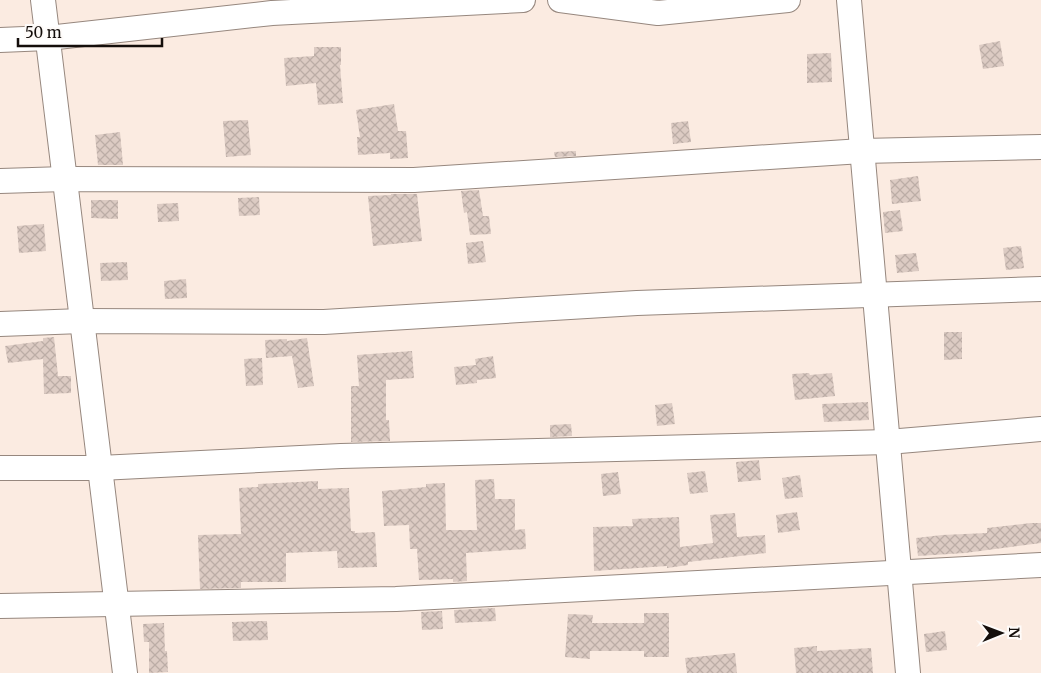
<svg xmlns="http://www.w3.org/2000/svg" width="1041" height="673" font-family="Merriweather,serif">
<defs>
<pattern id="building-cross-hatch" width="8" height="8" patternUnits="userSpaceOnUse" patternTransform="scale(1.25)"><rect width="8" height="8" fill="#dccbc3"/><path d="M0 0l8 8M0 8l8-8" fill="none" stroke="#bcada6"/></pattern>
</defs>
<rect width="100%" height="100%" fill="#fbebe1"/>
<g fill="url(#building-cross-hatch)">
<polygon points="1000,41 1004,66 983,69 979,45"/>
<polygon points="314,47 341,47 341,65 340,65 343,103 318,105 316,83 286,86 284,58 314,56"/>
<polygon points="831,53 832,82 807,83 807,54"/>
<polygon points="394,104 398,131 406,131 408,158 390,159 390,153 358,155 357,137 360,137 356,110"/>
<polygon points="248,120 251,155 226,157 223,121"/>
<polygon points="688,121 691,142 673,144 671,123"/>
<polygon points="120,132 123,165 98,165 95,135"/>
<polygon points="576,151 576,156 555,157 554,152"/>
<polygon points="918,176 921,201 892,204 890,180"/>
<polygon points="479,190 483,216 489,216 491,234 470,235 467,212 464,213 461,191"/>
<polygon points="391,194 417,194 422,241 373,246 368,196 391,195"/>
<polygon points="259,197 260,215 239,216 238,198"/>
<polygon points="91,200 118,200 118,219 91,218"/>
<polygon points="178,203 179,221 158,222 157,204"/>
<polygon points="900,210 903,231 885,233 883,212"/>
<polygon points="44,224 46,251 19,253 17,226"/>
<polygon points="483,241 486,262 468,264 466,243"/>
<polygon points="1021,246 1024,268 1006,270 1003,248"/>
<polygon points="916,253 919,271 897,273 895,255"/>
<polygon points="127,262 128,280 101,281 100,263"/>
<polygon points="186,279 187,298 165,299 164,281"/>
<polygon points="944,332 962,332 962,359 944,360"/>
<polygon points="54,337 58,376 71,376 71,393 44,394 43,359 8,363 5,346 43,341 43,338"/>
<polygon points="307,338 314,386 298,388 292,356 266,358 265,340 287,339 287,341"/>
<polygon points="412,351 414,378 386,380 386,420 389,420 390,441 351,442 351,386 359,386 357,355"/>
<polygon points="493,356 496,378 477,380 477,383 456,385 454,367 476,365 475,359"/>
<polygon points="262,358 263,385 246,386 244,359"/>
<polygon points="809,373 810,375 832,373 835,396 795,400 792,374"/>
<polygon points="868,402 869,420 824,422 822,404"/>
<polygon points="672,403 675,424 657,426 655,405"/>
<polygon points="571,424 572,436 550,437 550,425"/>
<polygon points="759,460 761,480 738,482 736,462"/>
<polygon points="705,471 708,492 690,494 687,473"/>
<polygon points="618,472 621,494 603,496 601,474"/>
<polygon points="800,475 803,497 785,499 782,478"/>
<polygon points="494,479 495,499 515,499 515,530 525,529 526,549 466,553 467,581 453,582 453,579 419,580 417,549 410,549 409,525 384,526 382,491 426,487 426,484 445,483 446,530 477,530 475,480"/>
<polygon points="318,481 318,489 349,488 351,531 355,531 355,533 375,532 377,567 338,568 337,551 286,553 286,582 241,582 241,588 200,589 198,535 241,534 239,488 258,487 258,484"/>
<polygon points="797,512 800,530 778,533 776,515"/>
<polygon points="735,513 737,537 765,535 766,553 688,562 688,565 667,568 667,566 594,571 593,527 633,526 632,519 679,517 680,547 713,543 710,515"/>
<polygon points="1031,523 1041,523 1041,543 965,553 918,556 916,538 942,535 987,533 987,528"/>
<polygon points="495,608 496,621 455,623 454,610"/>
<polygon points="442,611 443,629 422,630 421,612"/>
<polygon points="644,613 669,613 669,657 644,657 644,651 590,651 590,659 565,657 568,614 593,615 592,623 644,623"/>
<polygon points="267,621 268,640 233,641 232,622"/>
<polygon points="164,623 165,651 167,651 168,672 149,673 149,642 144,642 143,624"/>
<polygon points="945,631 947,650 926,652 924,634"/>
<polygon points="817,646 817,651 871,648 873,673 796,673 794,648"/>
<polygon points="735,653 737,673 687,673 685,658"/>
</g>
<g fill="none" stroke-linecap="round" stroke-linejoin="round">
<defs>
<g id="minor">
<polyline points="43,0 125,673"/>
<polyline points="560,0 658,13 788,0"/>
<polyline points="849,0 908,673"/>
<polyline points="0,40 48,38 272,13 523,0"/>
<polyline points="0,181 65,179 414,180 862,151 1041,147"/>
<polyline points="0,324 82,321 324,322 637,303 1041,289"/>
<polyline points="0,468 100,468 341,456 888,442 1041,429"/>
<polyline points="0,606 396,599 1041,565"/>
</g>
</defs>
<use href="#minor" stroke="#96877e" stroke-width="26"/>
<use href="#minor" stroke="#fff" stroke-width="24"/>
</g>
<g transform="translate(1001 633) rotate(89)" stroke="#fefbf9" stroke-width="4" paint-order="stroke">
<path d="M0-4L9 19L0 12L-9 19Z" fill="#140e0b"/>
<text y="-8" font-size="14" font-weight="bold" text-anchor="middle" fill="#140e0b">N</text>
</g>
<path d="M18 38v8h144v-8" fill="none" stroke="#140e0b" stroke-width="2.5"/>
<text x="25" y="38" font-size="15" fill="#140e0b" stroke="#fefbf9" stroke-width="4" paint-order="stroke">50 m</text>
</svg>
